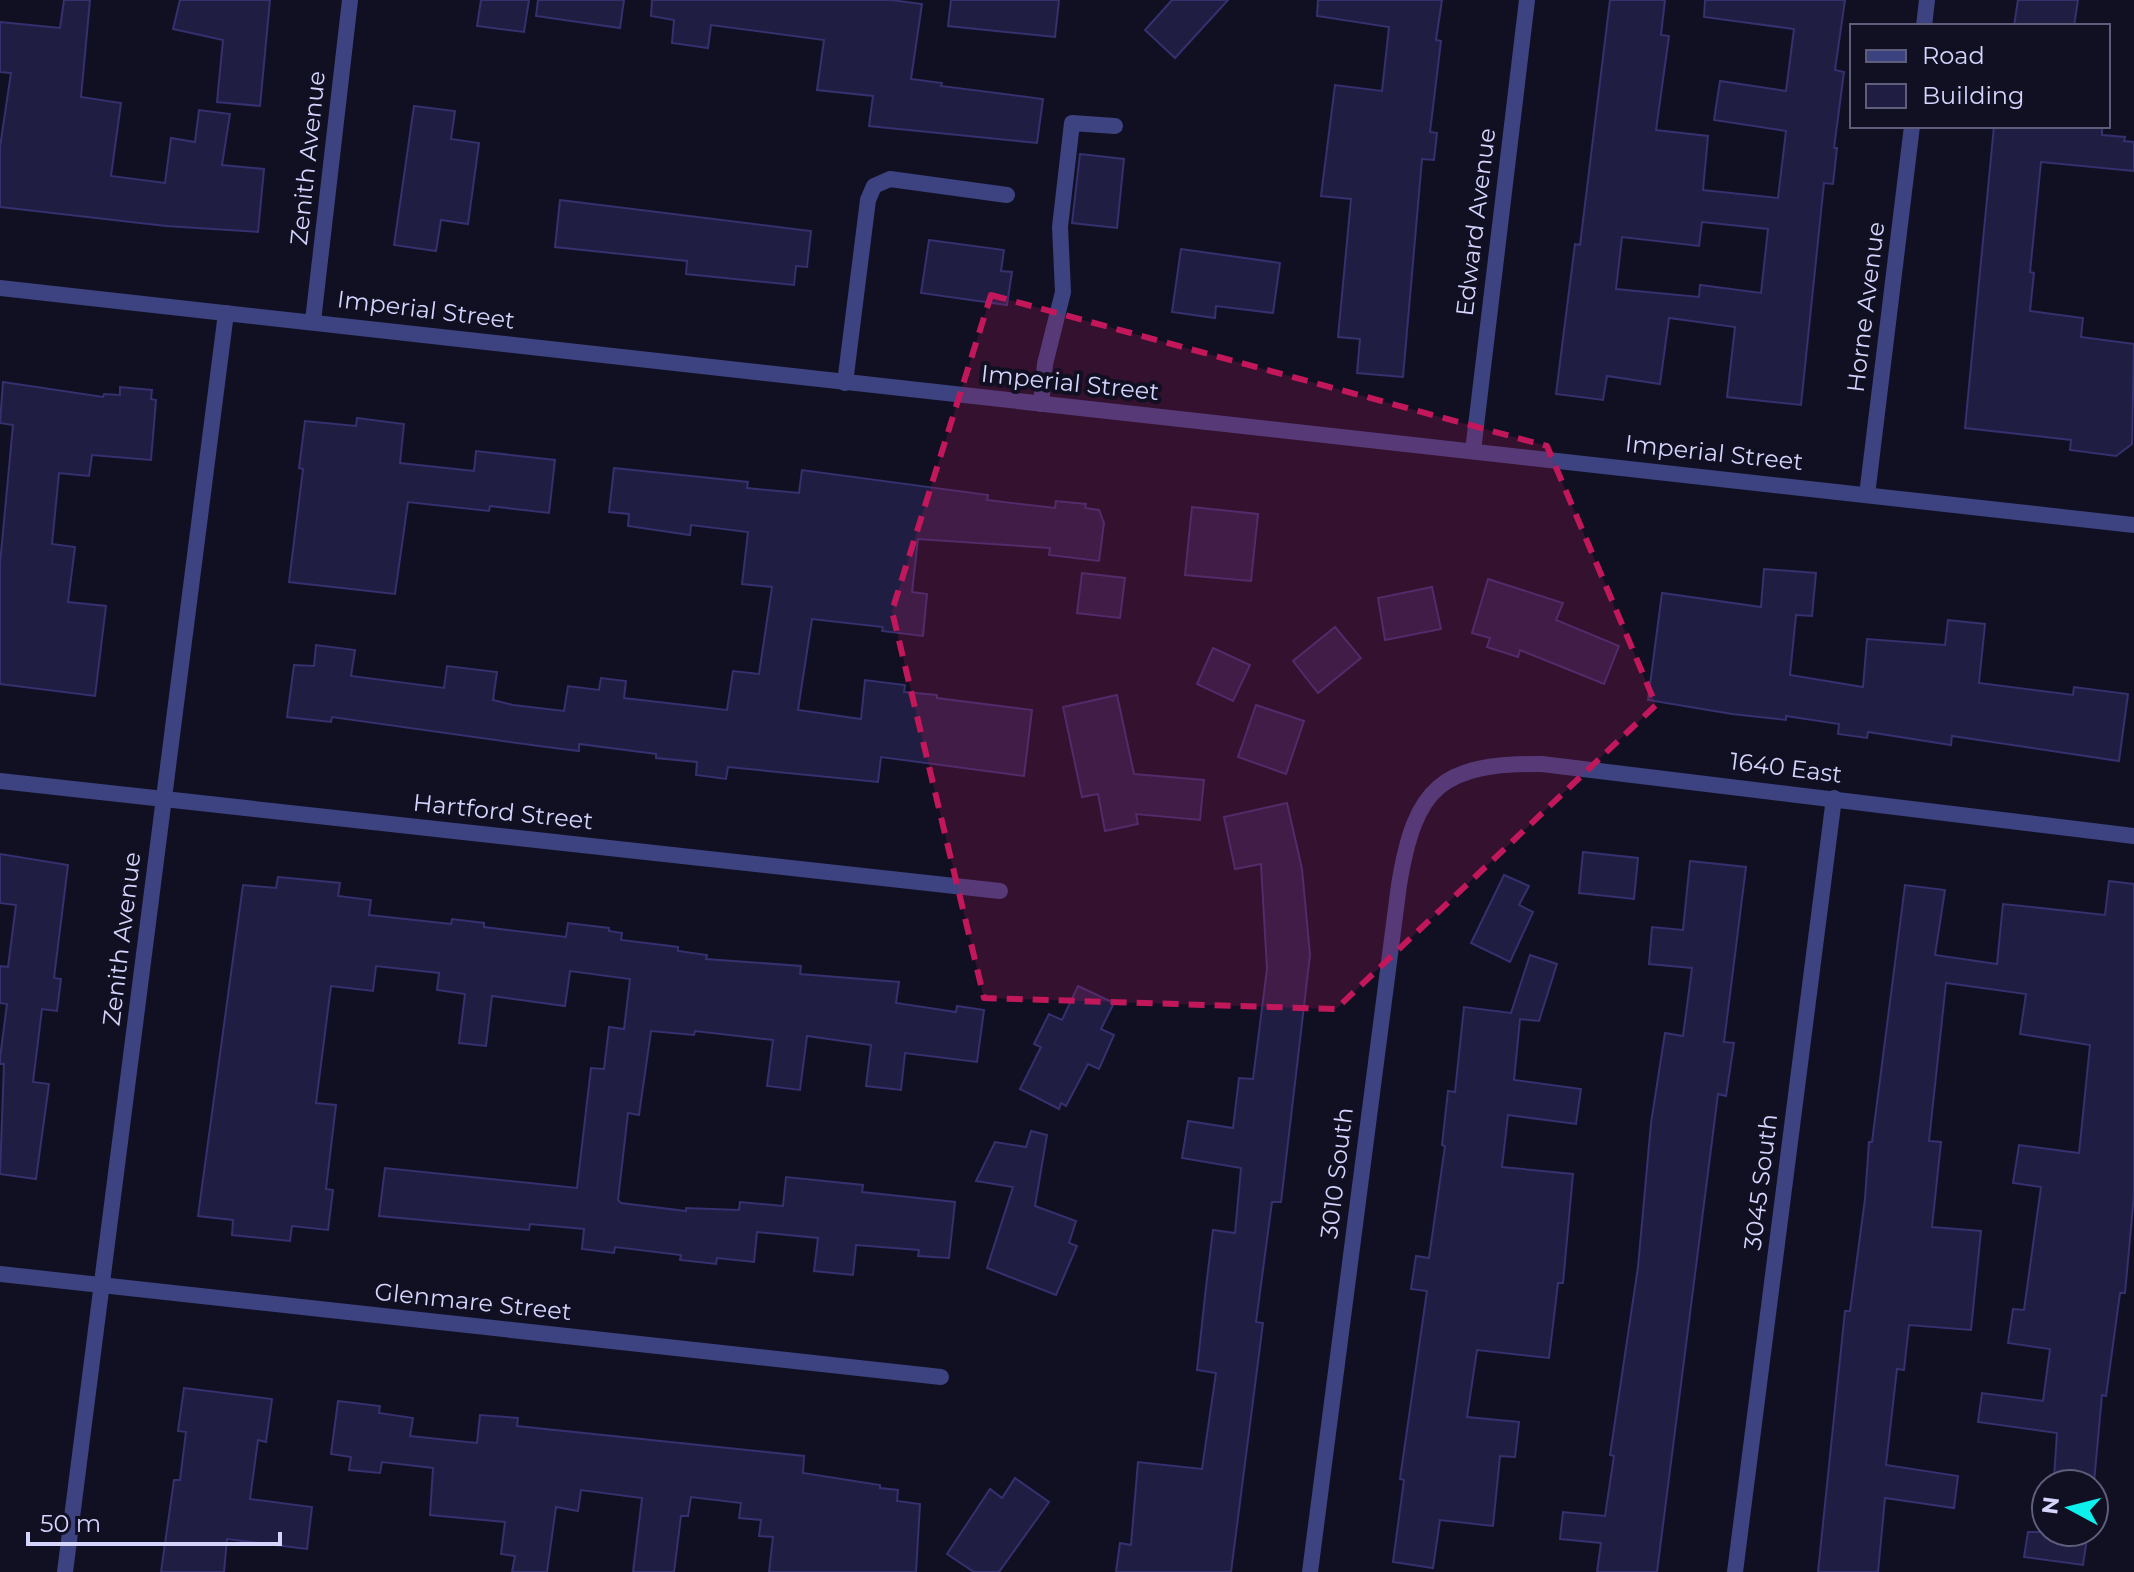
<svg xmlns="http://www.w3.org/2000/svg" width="2134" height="1572" font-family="Montserrat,sans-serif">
<rect width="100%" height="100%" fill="#111023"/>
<g fill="#201d43" stroke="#35306e" stroke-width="2" fill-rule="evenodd">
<polygon points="64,0 90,0 81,97 121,103 111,176 165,183 171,138 195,142 199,110 230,114 222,165 264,169 258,232 166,226 0,207 0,147 11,73 0,72 0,22 60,28"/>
<polygon points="180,0 270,0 260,106 217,102 223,40 173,29"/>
<polygon points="481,0 529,0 524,32 477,26"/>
<polygon points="538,0 624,0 620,28 536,16"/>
<polygon points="652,0 891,0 922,4 911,79 942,83 941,86 1043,99 1037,143 869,126 873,96 817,90 824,40 711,25 708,48 672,43 674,20 651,16"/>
<polygon points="951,0 1059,0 1055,37 948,26"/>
<polygon points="1172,0 1228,0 1175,58 1145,30"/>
<polygon points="1318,0 1442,0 1436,40 1441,41 1430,132 1437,133 1434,160 1422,159 1403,377 1357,373 1360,339 1338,337 1351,199 1321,196 1335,85 1382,91 1389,27 1317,16"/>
<path d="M1610 0H1665L1661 35 1669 36 1656 130 1708 136 1703 190 1778 198 1786 131 1714 120 1720 81 1786 91 1794 29 1704 17 1705 0H1845L1835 70 1844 72 1834 148H1837L1833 184 1824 183 1801 405 1727 397 1735 327 1669 318 1660 384 1607 376 1603 400 1556 394 1575 244 1580 245ZM1702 222 1768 229 1761 293 1700 285 1699 297 1616 289 1622 237 1699 246Z"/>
<polygon points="2018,0 2078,0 2074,26 2014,26"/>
<polygon points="414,106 455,111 451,139 479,143 468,224 441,220 436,251 394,245"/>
<polygon points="1994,126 2102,126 2102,135 2125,137 2124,141 2134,142 2134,171 2041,162 2030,272 2034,273 2030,311 2083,318 2081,337 2134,344 2132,444 2116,456 2070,450 2071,440 1965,428"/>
<polygon points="1080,154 1124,159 1117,228 1072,223"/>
<polygon points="560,200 811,231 807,267 796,266 794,285 686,274 687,261 555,247"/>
<polygon points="929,240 1004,250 1001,271 1012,272 1007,305 921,293"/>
<polygon points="1181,249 1280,263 1273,313 1216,306 1215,318 1172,312"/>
<polygon points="3,382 103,397 104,394 120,395 120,387 152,390 151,399 156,400 151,460 92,455 89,476 59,473 52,544 75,547 68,602 106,606 95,696 0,684 0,564 13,425 0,423"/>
<polygon points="357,418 404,424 400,463 474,471 476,451 555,460 549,513 490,506 489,511 408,502 395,594 289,582 303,469 299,468 305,421 356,426"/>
<polygon points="614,468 748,482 747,488 799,493 802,470 988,495 987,500 1055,508 1056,501 1086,504 1085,508 1099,510 1104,523 1099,561 1049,555 1050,548 918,539 912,592 927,594 923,636 882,631 883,627 812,619 798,710 861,719 865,680 905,685 904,692 937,695 937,698 1032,710 1024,776 881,757 878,782 728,767 726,779 696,775 697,762 656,758 656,754 579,744 579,751 539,746 332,717 331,722 287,717 294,665 314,666 316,645 355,650 351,676 444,688 447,666 497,672 493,700 513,705 564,711 568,686 599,690 601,678 626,681 624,698 727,710 733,671 759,674 772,587 742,584 748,532 691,525 690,535 628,526 629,514 609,512"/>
<polygon points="1192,507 1258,514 1251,581 1185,575"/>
<polygon points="1764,569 1816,573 1812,616 1796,615 1790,675 1863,687 1867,639 1945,645 1948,620 1985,624 1979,683 2073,695 2074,687 2128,694 2119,761 1952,736 1951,745 1868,732 1867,738 1838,734 1839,724 1786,716 1786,720 1732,714 1648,700 1662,593 1761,607"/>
<polygon points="1082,573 1125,578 1120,618 1077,613"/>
<polygon points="1488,579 1563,603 1556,620 1619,646 1604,684 1520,650 1518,657 1487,647 1490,638 1472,633"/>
<polygon points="1432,587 1441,629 1385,640 1378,598"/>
<polygon points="1335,627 1361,658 1318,693 1293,661"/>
<polygon points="1213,648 1250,665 1233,701 1197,684"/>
<polygon points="1117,695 1134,774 1204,780 1200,820 1136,814 1138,824 1105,831 1098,794 1082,797 1063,707"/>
<polygon points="1256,705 1304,721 1286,774 1238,757"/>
<polygon points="1287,803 1302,869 1310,955 1281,1202 1272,1202 1256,1322 1263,1323 1231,1572 1116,1572 1120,1543 1131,1545 1138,1462 1202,1469 1216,1373 1197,1370 1206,1287 1213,1230 1235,1233 1241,1168 1182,1158 1188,1121 1233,1128 1239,1078 1253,1079 1267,969 1261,864 1235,869 1224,817"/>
<polygon points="1583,852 1638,858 1634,899 1579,893"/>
<polygon points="0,854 68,865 54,978 61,979 57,1011 42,1009 33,1082 49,1084 36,1179 0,1174 4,1064 0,1064 0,1058 7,1004 0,1003 0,966 8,967 16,905 0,903"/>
<polygon points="1690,861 1746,867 1724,1042 1734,1043 1726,1096 1718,1094 1657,1572 1597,1572 1601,1543 1560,1539 1563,1512 1605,1516 1614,1456 1610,1455 1638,1267 1651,1123 1665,1033 1683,1036 1692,968 1649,964 1652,927 1683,930"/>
<polygon points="1504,875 1529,886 1519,905 1533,912 1510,962 1471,943"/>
<polygon points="278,877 340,883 338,896 371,900 369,915 451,924 452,919 484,923 484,927 566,937 568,923 609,928 609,931 622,933 621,940 678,947 678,951 707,955 706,959 801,966 800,974 899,982 896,1003 956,1012 957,1006 984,1010 977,1062 905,1053 901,1090 866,1086 871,1045 807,1036 800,1090 767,1086 773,1040 695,1031 694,1035 651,1031 639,1115 628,1113 618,1200 621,1203 686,1211 686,1208 739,1210 740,1202 783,1206 786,1177 863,1185 862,1192 955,1202 949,1258 918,1256 919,1250 856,1245 853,1275 814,1271 818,1238 757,1232 754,1262 717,1258 716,1264 680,1260 681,1255 615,1247 614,1253 582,1249 584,1229 530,1224 529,1230 379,1216 385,1168 577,1188 591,1068 604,1069 609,1027 624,1029 630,979 570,971 565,1006 492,996 486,1046 459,1043 465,994 437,990 439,973 376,966 373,991 331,986 316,1103 336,1105 326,1189 333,1190 328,1230 292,1226 290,1241 232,1235 233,1220 198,1216 243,885 276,888"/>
<polygon points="2109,881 2134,884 2134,1195 2125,1293 2120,1293 2106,1396 2102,1395 2094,1482 2054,1478 2057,1433 1978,1422 1982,1393 2043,1401 2050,1349 2008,1343 2013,1309 2024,1310 2041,1187 2013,1183 2019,1145 2079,1153 2090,1045 2020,1034 2026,994 1946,983 1929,1141 1941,1142 1932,1227 1981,1231 1971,1330 1909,1325 1904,1370 1897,1369 1886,1465 1958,1476 1954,1508 1885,1498 1878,1572 1818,1572 1845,1311 1850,1311 1865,1199 1869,1142 1872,1142 1905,885 1945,890 1935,955 1997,964 2003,904 2105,915"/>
<polygon points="1530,955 1557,964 1539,1021 1520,1019 1514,1080 1581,1089 1576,1124 1508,1115 1502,1167 1573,1174 1563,1283 1558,1283 1549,1358 1477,1350 1467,1417 1519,1422 1515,1457 1500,1456 1493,1526 1440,1520 1433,1568 1393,1562 1404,1480 1400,1479 1427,1291 1411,1289 1416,1256 1429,1258 1445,1146 1442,1145 1448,1091 1455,1092 1464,1007 1511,1013"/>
<polygon points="1078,986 1114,1003 1101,1029 1114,1035 1099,1069 1088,1064 1066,1106 1061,1103 1059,1109 1020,1089 1041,1047 1034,1044 1049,1014 1062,1020"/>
<polygon points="1031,1131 1047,1135 1035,1206 1076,1221 1069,1243 1077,1246 1056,1295 987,1268 1013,1187 976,1181 995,1142 1026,1147"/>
<polygon points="184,1388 272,1399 266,1442 258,1440 250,1499 312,1507 307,1549 227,1539 224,1572 161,1572 174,1480 180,1480 186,1432 178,1431"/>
<polygon points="338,1401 380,1406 379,1413 413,1418 410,1436 477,1443 480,1415 518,1418 517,1426 804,1456 803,1473 880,1485 880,1488 898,1490 897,1501 920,1504 916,1572 769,1572 773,1537 759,1536 761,1520 739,1518 741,1503 691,1497 688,1516 681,1516 674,1572 633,1572 642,1498 581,1490 578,1511 556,1507 547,1572 512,1572 515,1556 501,1554 505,1522 430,1515 433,1468 382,1462 380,1473 349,1470 351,1457 331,1454"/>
<polygon points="1015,1478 1049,1502 999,1572 974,1572 947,1554 990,1489 1002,1498"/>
<polygon points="2028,1532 2088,1532 2083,1565 2024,1557"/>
</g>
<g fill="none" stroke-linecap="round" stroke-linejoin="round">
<g stroke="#3d4280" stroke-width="16">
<polyline points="845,383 868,200 874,186 890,179 1007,195"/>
<polyline points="1041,404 1045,364 1063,292 1060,227 1072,123 1115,126"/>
</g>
<g stroke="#3d4280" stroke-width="16">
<polyline points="1924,26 1927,0"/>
<polyline points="0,288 2134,525"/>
<polyline points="313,321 350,0"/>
<polyline points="1473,451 1527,0"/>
<polyline points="1867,495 1912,126"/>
<polyline points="0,781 1000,891"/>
<polyline points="0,1274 941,1377"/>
<polyline points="65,1572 226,313"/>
<path d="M1310 1572 1399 885C1415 786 1442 763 1542 764L2134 836"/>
<polyline points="1735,1572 1834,798"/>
</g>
</g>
<path fill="#c2185b" fill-opacity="0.2" stroke="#c2185b" stroke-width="6" stroke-dasharray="16 10" stroke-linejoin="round" d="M991 295 1547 446 1656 705 1336 1009 984 998 892 611Z"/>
<g text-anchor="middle" stroke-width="8" stroke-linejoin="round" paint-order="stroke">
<g font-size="24" fill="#d4d4fd" stroke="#111023">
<text transform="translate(308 158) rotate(-84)" y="8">Zenith Avenue</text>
<text transform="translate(1476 222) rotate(-83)" y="8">Edward Avenue</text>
<text transform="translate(1866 307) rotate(-83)" y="8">Horne Avenue</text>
<text transform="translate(426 310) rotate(7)" y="8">Imperial Street</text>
<text transform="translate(1070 383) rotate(6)" y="8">Imperial Street</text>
<text transform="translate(1714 453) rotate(6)" y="8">Imperial Street</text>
<text transform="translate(1786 768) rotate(7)" y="8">1640 East</text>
<text transform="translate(503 812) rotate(6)" y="8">Hartford Street</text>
<text transform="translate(122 939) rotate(-83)" y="8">Zenith Avenue</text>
<text transform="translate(1337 1173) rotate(-83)" y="8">3010 South</text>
<text transform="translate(1761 1182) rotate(-83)" y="8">3045 South</text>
<text transform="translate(473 1302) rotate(6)" y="8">Glenmare Street</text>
</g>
</g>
<rect x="1850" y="24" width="260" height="104" fill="#111023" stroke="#5f5e7a" stroke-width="2"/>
<rect x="1866" y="50" width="40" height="12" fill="#3d4280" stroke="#5f5e7a" stroke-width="2"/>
<text x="1922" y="64" font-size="24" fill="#d4d4fd">Road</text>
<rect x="1866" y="84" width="40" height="24" fill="#201d43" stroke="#5f5e7a" stroke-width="2"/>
<text x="1922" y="104" font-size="24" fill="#d4d4fd">Building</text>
<g transform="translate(2070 1508) rotate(277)"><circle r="38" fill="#111023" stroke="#5f5e7a" stroke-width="2"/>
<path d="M0-6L14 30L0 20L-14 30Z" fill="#0cf1ee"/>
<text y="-12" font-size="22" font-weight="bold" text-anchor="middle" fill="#d4d4fd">N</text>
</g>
<path d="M28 1532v12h252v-12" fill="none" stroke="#d4d4fd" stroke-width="4"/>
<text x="40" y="1532" font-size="24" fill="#d4d4fd" stroke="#111023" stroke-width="6" paint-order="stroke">50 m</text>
</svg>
